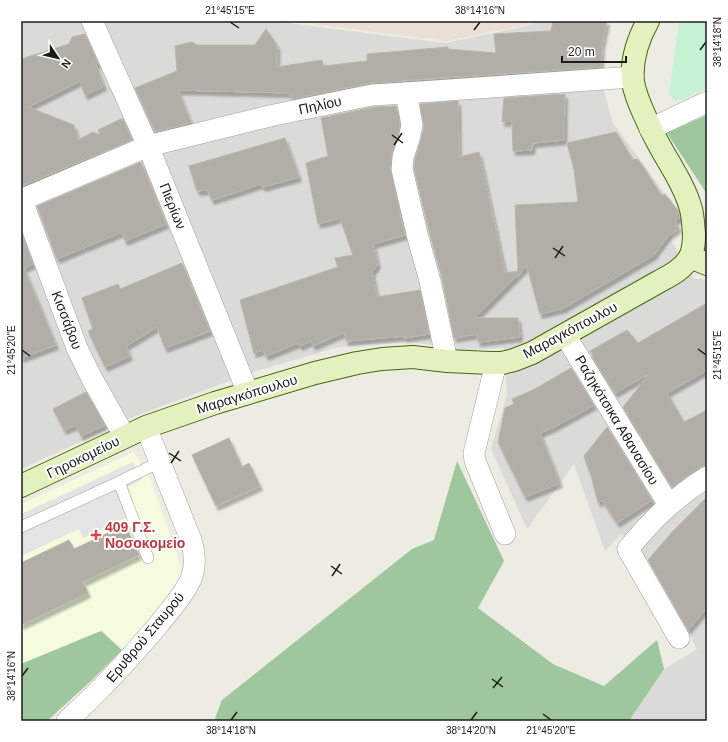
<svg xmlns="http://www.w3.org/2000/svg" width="728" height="742" font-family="Helvetica,sans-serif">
<defs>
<filter id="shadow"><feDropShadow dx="2.5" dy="4.5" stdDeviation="1" flood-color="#0004"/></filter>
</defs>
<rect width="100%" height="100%" fill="#ecece3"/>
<polygon fill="#dadad9" points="21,21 273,21 445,43 532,25 532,21 608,21 602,45 601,69 604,92 613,123 682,217 671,240 694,279 701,279 707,280 707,721 629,721 664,669 697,649 688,631 648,560 621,534 605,551 574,464 527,529 491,449 507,394 504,348 466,350 411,342 339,347 256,371 138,415 21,469"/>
<polygon fill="#f4fbde" points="134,452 151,481 181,566 181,577 161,606 138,633 122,650 102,630 21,664 21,504"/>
<polygon fill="#e9dfd4" points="289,21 530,21 531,24 446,41"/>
<g fill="#9fc79d">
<polygon points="707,115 707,199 705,191 667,133"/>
<polygon points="457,461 504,561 478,608 553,664 604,686 657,640 664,669 629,721 214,721 222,700 412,549 434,540"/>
<polygon points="101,631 122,650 92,680 47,721 21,721 21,664"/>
</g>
<polygon fill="#c5f2d3" points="679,21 707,21 707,88 684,99 675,100 669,94"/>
<polygon fill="#e4e4e4" points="133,462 142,480 128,487 136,513 83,538 79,529 21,556 21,514"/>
<g fill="#b1aea7" stroke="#bcb6a8" filter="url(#shadow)">
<polygon points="553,21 607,21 602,45 601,67 371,83 291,99 290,93 178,90 191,122 181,125 155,132 135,88 177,71 175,46 192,42 197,45 255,45 266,29 277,45 277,67 322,60 323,66 367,61 367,54 448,47 448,49 496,53 494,34 551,31"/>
<polygon points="85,34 98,63 96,65 104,86 85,95 80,81 28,107 74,125 78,140 93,132 100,135 98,130 121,119 123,119 132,140 21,186 21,59 69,44 72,37"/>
<polygon points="565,94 564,140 533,143 532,150 513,151 512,121 502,122 504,98"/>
<polygon points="458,101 459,157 479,152 505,273 518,271 515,205 578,202 574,169 567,143 616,132 633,160 638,159 662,196 665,194 679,212 680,218 675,221 679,228 667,237 654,255 564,308 540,314 527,266 475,318 518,318 520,337 478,342 477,334 454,338 442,278 429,231 414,168 415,159 420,143 424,127 420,104"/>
<polygon points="396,106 400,125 397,136 392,153 390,168 405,235 373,244 378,264 372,272 377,297 420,290 429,334 404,338 404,336 346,341 345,332 313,346 311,341 300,346 298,343 266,356 263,350 254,353 240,300 338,267 335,258 353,255 340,218 318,224 306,163 328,156 321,118 374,107"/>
<polygon points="285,138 299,177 263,187 261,184 212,200 207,190 197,191 189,166"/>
<polygon points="141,162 166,224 125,241 122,232 57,259 37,206"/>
<polygon points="21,232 33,264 24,268 56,345 21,358"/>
<polygon points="182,263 210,331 165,348 157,327 126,346 130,356 105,367 88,331 93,329 82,298 118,284 120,289"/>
<polygon points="707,303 707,370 667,393 684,422 707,410 707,465 700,467 672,487 623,407 650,373 615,393 592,357 594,356 590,351 627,330 638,343"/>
<polygon points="571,368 594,405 554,427 540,433 560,483 525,497 498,442 505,408 514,404 512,399 533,390"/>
<polygon points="86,392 105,425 81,436 76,425 64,430 53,409"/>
<polygon points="607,427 652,500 617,523 602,500 598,503 590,471 589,471 584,456"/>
<polygon points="229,438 242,467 249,463 260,486 216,506 192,455"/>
<polygon points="707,497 707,608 688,630 648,560 673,531"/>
<polygon points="125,525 139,555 83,582 88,593 21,625 21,563 69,540 74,549"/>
</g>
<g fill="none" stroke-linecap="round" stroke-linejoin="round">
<defs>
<g id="lane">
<polyline points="119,482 148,558"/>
<polyline points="21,527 119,482 160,462"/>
</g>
<g id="street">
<polyline points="92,21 148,146 248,393"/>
<polyline points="406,93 412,125 409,139 403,157 402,169 417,234 430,281 447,361"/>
<polyline points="650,129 707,102"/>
<polyline points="21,198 77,348 91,377 125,437"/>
<polyline points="21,200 148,146 274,115 372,95 406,93 633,77"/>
<polyline points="565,335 669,505"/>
<polyline points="496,363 474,453 475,461 505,534"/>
<path d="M679 638 628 549C652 520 675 497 707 477"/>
<path d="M67 721C74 714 82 707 89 700 114 676 137 650 159 624 170 610 184 595 191 579 196 566 195 553 191 540L146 427"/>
</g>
<g id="secondary">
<polyline points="690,257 707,264"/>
<path d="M21 486 146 427 215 403 315 373 357 363 382 359 413 357 447 361 491 363H502L514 360 532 353 660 281C671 275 683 269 690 257 694 249 694 241 694 233 693 225 693 217 691 209 684 184 669 164 657 141 652 132 648 123 644 114 639 103 635 93 633 82 631 61 638 39 648 21"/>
</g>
</defs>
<use href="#lane" stroke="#a0a0a0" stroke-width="12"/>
<use href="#street" stroke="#a0a0a0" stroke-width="22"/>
<use href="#secondary" stroke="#486512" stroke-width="24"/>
<use href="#lane" stroke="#fff" stroke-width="11"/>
<use href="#street" stroke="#fff" stroke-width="21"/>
<use href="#secondary" stroke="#e2f1bd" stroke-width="22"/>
</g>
<path fill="none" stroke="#1c1c1c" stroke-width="1.5" d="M230 22 239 28M474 30 480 22M700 50 706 42M392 135 403 143M394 145 402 133M553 248 565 256M555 258 563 246M698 349 706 355M22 350 30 356M169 453 181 461M171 463 179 451M331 566 342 574M332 576 340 564M22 676 28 668M492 679 503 687M493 688 502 677M543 714 551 720M231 720 237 712M471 720 477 712"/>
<path fill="#e0444e" stroke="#fff" stroke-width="1.5" d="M94 529h4v4h4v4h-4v4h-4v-4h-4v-4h4z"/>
<g text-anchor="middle" stroke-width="4" stroke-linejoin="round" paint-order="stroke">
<g font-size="14" fill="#1c1c1c" stroke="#fff">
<text transform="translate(320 105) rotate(-12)" y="5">Πηλίου</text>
<text transform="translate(173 206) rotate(68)" y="5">Πιερίων</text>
<text transform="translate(67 320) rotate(69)" y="5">Κισσάβου</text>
<text transform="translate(570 330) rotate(-28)" y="5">Μαραγκόπουλου</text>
<text transform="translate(247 394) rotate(-17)" y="5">Μαραγκόπουλου</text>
<text transform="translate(617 420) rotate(59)" y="5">Ραζηκότσικα Αθανασίου</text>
<text transform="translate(83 457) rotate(-26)" y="5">Γηροκομείου</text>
<text transform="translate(145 637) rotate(-50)" y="5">Ερυθρού Σταυρού</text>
</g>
<g font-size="14" font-weight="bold" fill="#be3a42" stroke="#fff" text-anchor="start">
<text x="105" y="532">409 Γ.Σ.<tspan x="105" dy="16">Νοσοκομείο</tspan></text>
</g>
</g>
<rect width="728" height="742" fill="none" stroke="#ffffff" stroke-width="44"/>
<g transform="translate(58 58) rotate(125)" stroke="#ffffff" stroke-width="3" paint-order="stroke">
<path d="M0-3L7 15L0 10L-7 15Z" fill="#1c1c1c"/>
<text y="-6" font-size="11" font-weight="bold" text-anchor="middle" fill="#1c1c1c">N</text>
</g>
<path d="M562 56v6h64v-6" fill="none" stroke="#1c1c1c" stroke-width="2"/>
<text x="568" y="56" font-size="12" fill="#1c1c1c" stroke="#ffffff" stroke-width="3" paint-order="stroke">20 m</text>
<rect x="22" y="22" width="684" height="698" fill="none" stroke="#1c1c1c" stroke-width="1.5"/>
<g font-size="10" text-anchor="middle" fill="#1c1c1c">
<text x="230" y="14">21°45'15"E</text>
<text x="480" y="14">38°14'16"N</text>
<text transform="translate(717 42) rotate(-90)" y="4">38°14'18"N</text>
<text transform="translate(11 350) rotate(-90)" y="4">21°45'20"E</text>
<text transform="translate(717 355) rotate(-90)" y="4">21°45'15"E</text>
<text transform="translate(11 676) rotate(-90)" y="4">38°14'16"N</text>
<text x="231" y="734">38°14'18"N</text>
<text x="471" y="734">38°14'20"N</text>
<text x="551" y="734">21°45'20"E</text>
</g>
</svg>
